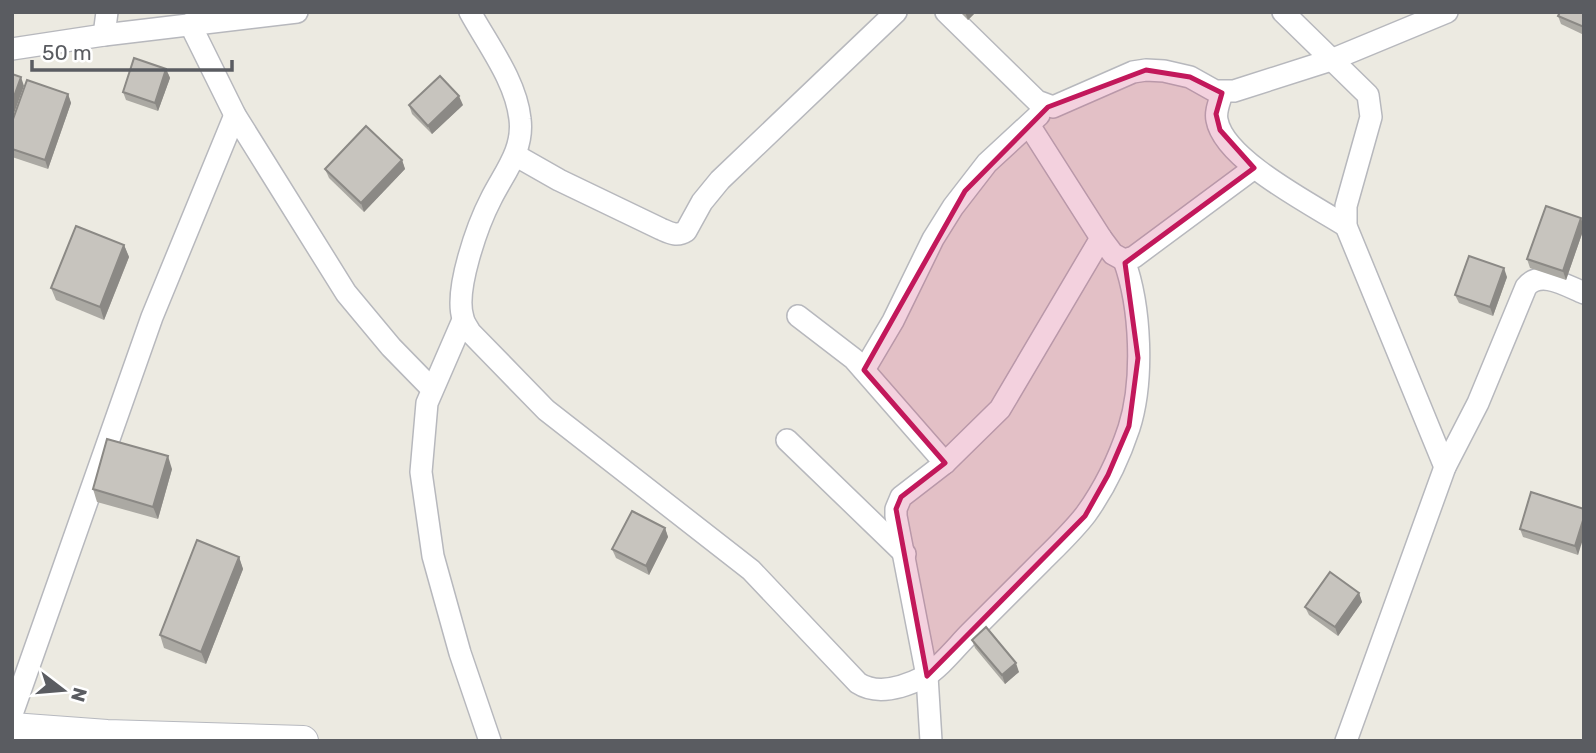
<svg xmlns="http://www.w3.org/2000/svg" width="1596" height="753" font-family="Rubik,sans-serif">
<rect width="100%" height="100%" fill="#eceae1"/>
<g fill="none" stroke-linecap="round" stroke-linejoin="round">
<defs>
<g id="minor">
<path d="M470 12C488 45 516 81 520 119 524 150 504 173 491 199 478 224 454 290 463 318 464 323 468 328 470 332L546 410 751 570 858 683C878 696 904 687 924 677 938 670 958 645 970 633 994 609 1018 585 1042 561 1057 546 1073 531 1086 514 1104 489 1119 458 1129 428 1144 381 1141 307 1124 260"/>
<polyline points="946,12 1037,101 1053,107 1133,72 1146,70 1164,71 1190,77 1215,91 1234,91 1331,60 1447,12"/>
<polyline points="1283,12 1368,95 1371,117 1346,206 1346,226 1445,467"/>
<polyline points="190,24 235,115 346,293 391,347 432,389"/>
<polyline points="104,35 107,12"/>
<polyline points="12,49 104,35 297,12"/>
<path d="M1222 93C1220 101 1215 111 1217 120 1224 160 1313 205 1346 226"/>
<polyline points="1029,125 1101,238 1113,254 1124,260 1134,257 1254,168"/>
<path d="M515 155 559 180 661 229C670 233 677 237 686 231L702 202 720 180 896 12"/>
<polyline points="798,316 854,359 945,463"/>
<polyline points="463,320 427,403 421,472 433,556 460,653 490,741"/>
<polyline points="864,370 893,321 933,239 953,207 987,163 1039,115"/>
<polyline points="787,440 905,554"/>
<polyline points="12,714 152,317 235,115"/>
<polyline points="931,741 927,676 896,516 896,509 901,497 945,463 1000,409 1101,238"/>
<path d="M1346 741 1445 467 1478 403 1526 287C1540 269 1567 286 1584 293"/>
</g>
<polyline id="secondary" points="12,728 107,735 303,741"/>
</defs>
<use href="#minor" stroke="#b7b8bd" stroke-width="24"/>
<use href="#secondary" stroke="#b7b9bf" stroke-width="32"/>
<use href="#minor" stroke="#fff" stroke-width="21"/>
<use href="#secondary" stroke="#fff" stroke-width="30"/>
</g>
<g fill="#aba9a3">
<polygon points="960,12 976,12 968,20"/>
<polygon points="1584,12 1584,35 1561,24 1558,16"/>
<polygon points="166,69 170,78 158,111 126,100 123,92"/>
<polygon points="68,94 71,103 48,169 12,157 12,122"/>
<polygon points="409,105 463,105 432,134 412,114"/>
<polygon points="402,160 405,169 364,212 329,178 325,169"/>
<polygon points="1581,218 1584,228 1566,280 1530,268 1527,259"/>
<polygon points="124,245 129,257 104,320 56,300 51,288"/>
<polygon points="1507,277 1493,316 1459,303 1455,295"/>
<polygon points="172,469 158,519 97,502 93,489"/>
<polygon points="1584,509 1578,555 1523,537 1520,529"/>
<polygon points="665,528 668,537 649,575 616,558 612,549"/>
<polygon points="239,557 243,569 206,664 164,648 160,635"/>
<polygon points="1359,593 1362,602 1338,636 1309,615 1305,607"/>
<polygon points="972,640 1019,672 1005,684 975,648"/>
</g>
<g fill="#8b8985">
<polygon points="965,12 976,12 968,20"/>
<polygon points="166,69 170,78 158,111 155,103"/>
<polygon points="21,77 24,86 12,119 12,102"/>
<polygon points="68,94 71,103 48,169 45,160"/>
<polygon points="459,96 463,105 432,134 428,126"/>
<polygon points="402,160 405,169 364,212 361,203"/>
<polygon points="1581,218 1584,228 1566,280 1563,271"/>
<polygon points="124,245 129,257 104,320 100,307"/>
<polygon points="1504,268 1507,277 1493,316 1490,307"/>
<polygon points="168,456 172,469 158,519 153,507"/>
<polygon points="1584,517 1584,536 1578,555 1575,546"/>
<polygon points="665,528 668,537 649,575 646,566"/>
<polygon points="239,557 243,569 206,664 201,652"/>
<polygon points="1359,593 1362,602 1338,636 1335,627"/>
<polygon points="1016,663 1019,672 1005,684 1002,675"/>
</g>
<g fill="#c7c4be" stroke="#8b8985" stroke-width="2">
<polygon points="1560,12 1584,12 1584,27 1558,16"/>
<polygon points="134,58 166,69 155,103 123,92"/>
<polygon points="12,74 21,77 12,102"/>
<polygon points="440,76 459,96 428,126 409,105"/>
<polygon points="27,80 68,94 45,160 12,149 12,122"/>
<polygon points="366,126 402,160 361,203 325,169"/>
<polygon points="1546,206 1581,218 1563,271 1527,259"/>
<polygon points="76,226 124,245 100,307 51,288"/>
<polygon points="1469,256 1504,268 1490,307 1455,295"/>
<polygon points="107,439 168,456 153,507 93,489"/>
<polygon points="1531,492 1584,509 1584,517 1575,546 1520,529"/>
<polygon points="632,511 665,528 646,566 612,549"/>
<polygon points="197,540 239,557 201,652 160,635"/>
<polygon points="1330,572 1359,593 1335,627 1305,607"/>
<polygon points="986,627 1016,663 1002,675 972,640"/>
</g>
<path fill="#c2185b" fill-opacity="0.2" stroke="#c2185b" stroke-width="5" stroke-linejoin="round" d="M1146 70 1190 77 1222 93 1216 114 1220 130 1254 168 1125 263 1138 358 1129 426 1108 475 1085 516 927 676 896 509 901 497 945 463 864 370 965 191 1048 107Z"/>
<rect width="1596" height="753" fill="none" stroke="#5a5c61" stroke-width="28"/>
<g transform="translate(63 690) rotate(106)" stroke="#ffffff" stroke-width="5" paint-order="stroke">
<path d="M0-5L12 26L0 18L-12 26Z" fill="#5a5c61"/>
<text y="-10" font-size="19" font-weight="bold" text-anchor="middle" fill="#5a5c61">N</text>
</g>
<path d="M32 60v10h200v-10" fill="none" stroke="#5a5c61" stroke-width="3.5"/>
<text x="42" y="60" font-size="21" fill="#5a5c61" stroke="#ffffff" stroke-width="5" paint-order="stroke">50 m</text>
</svg>
